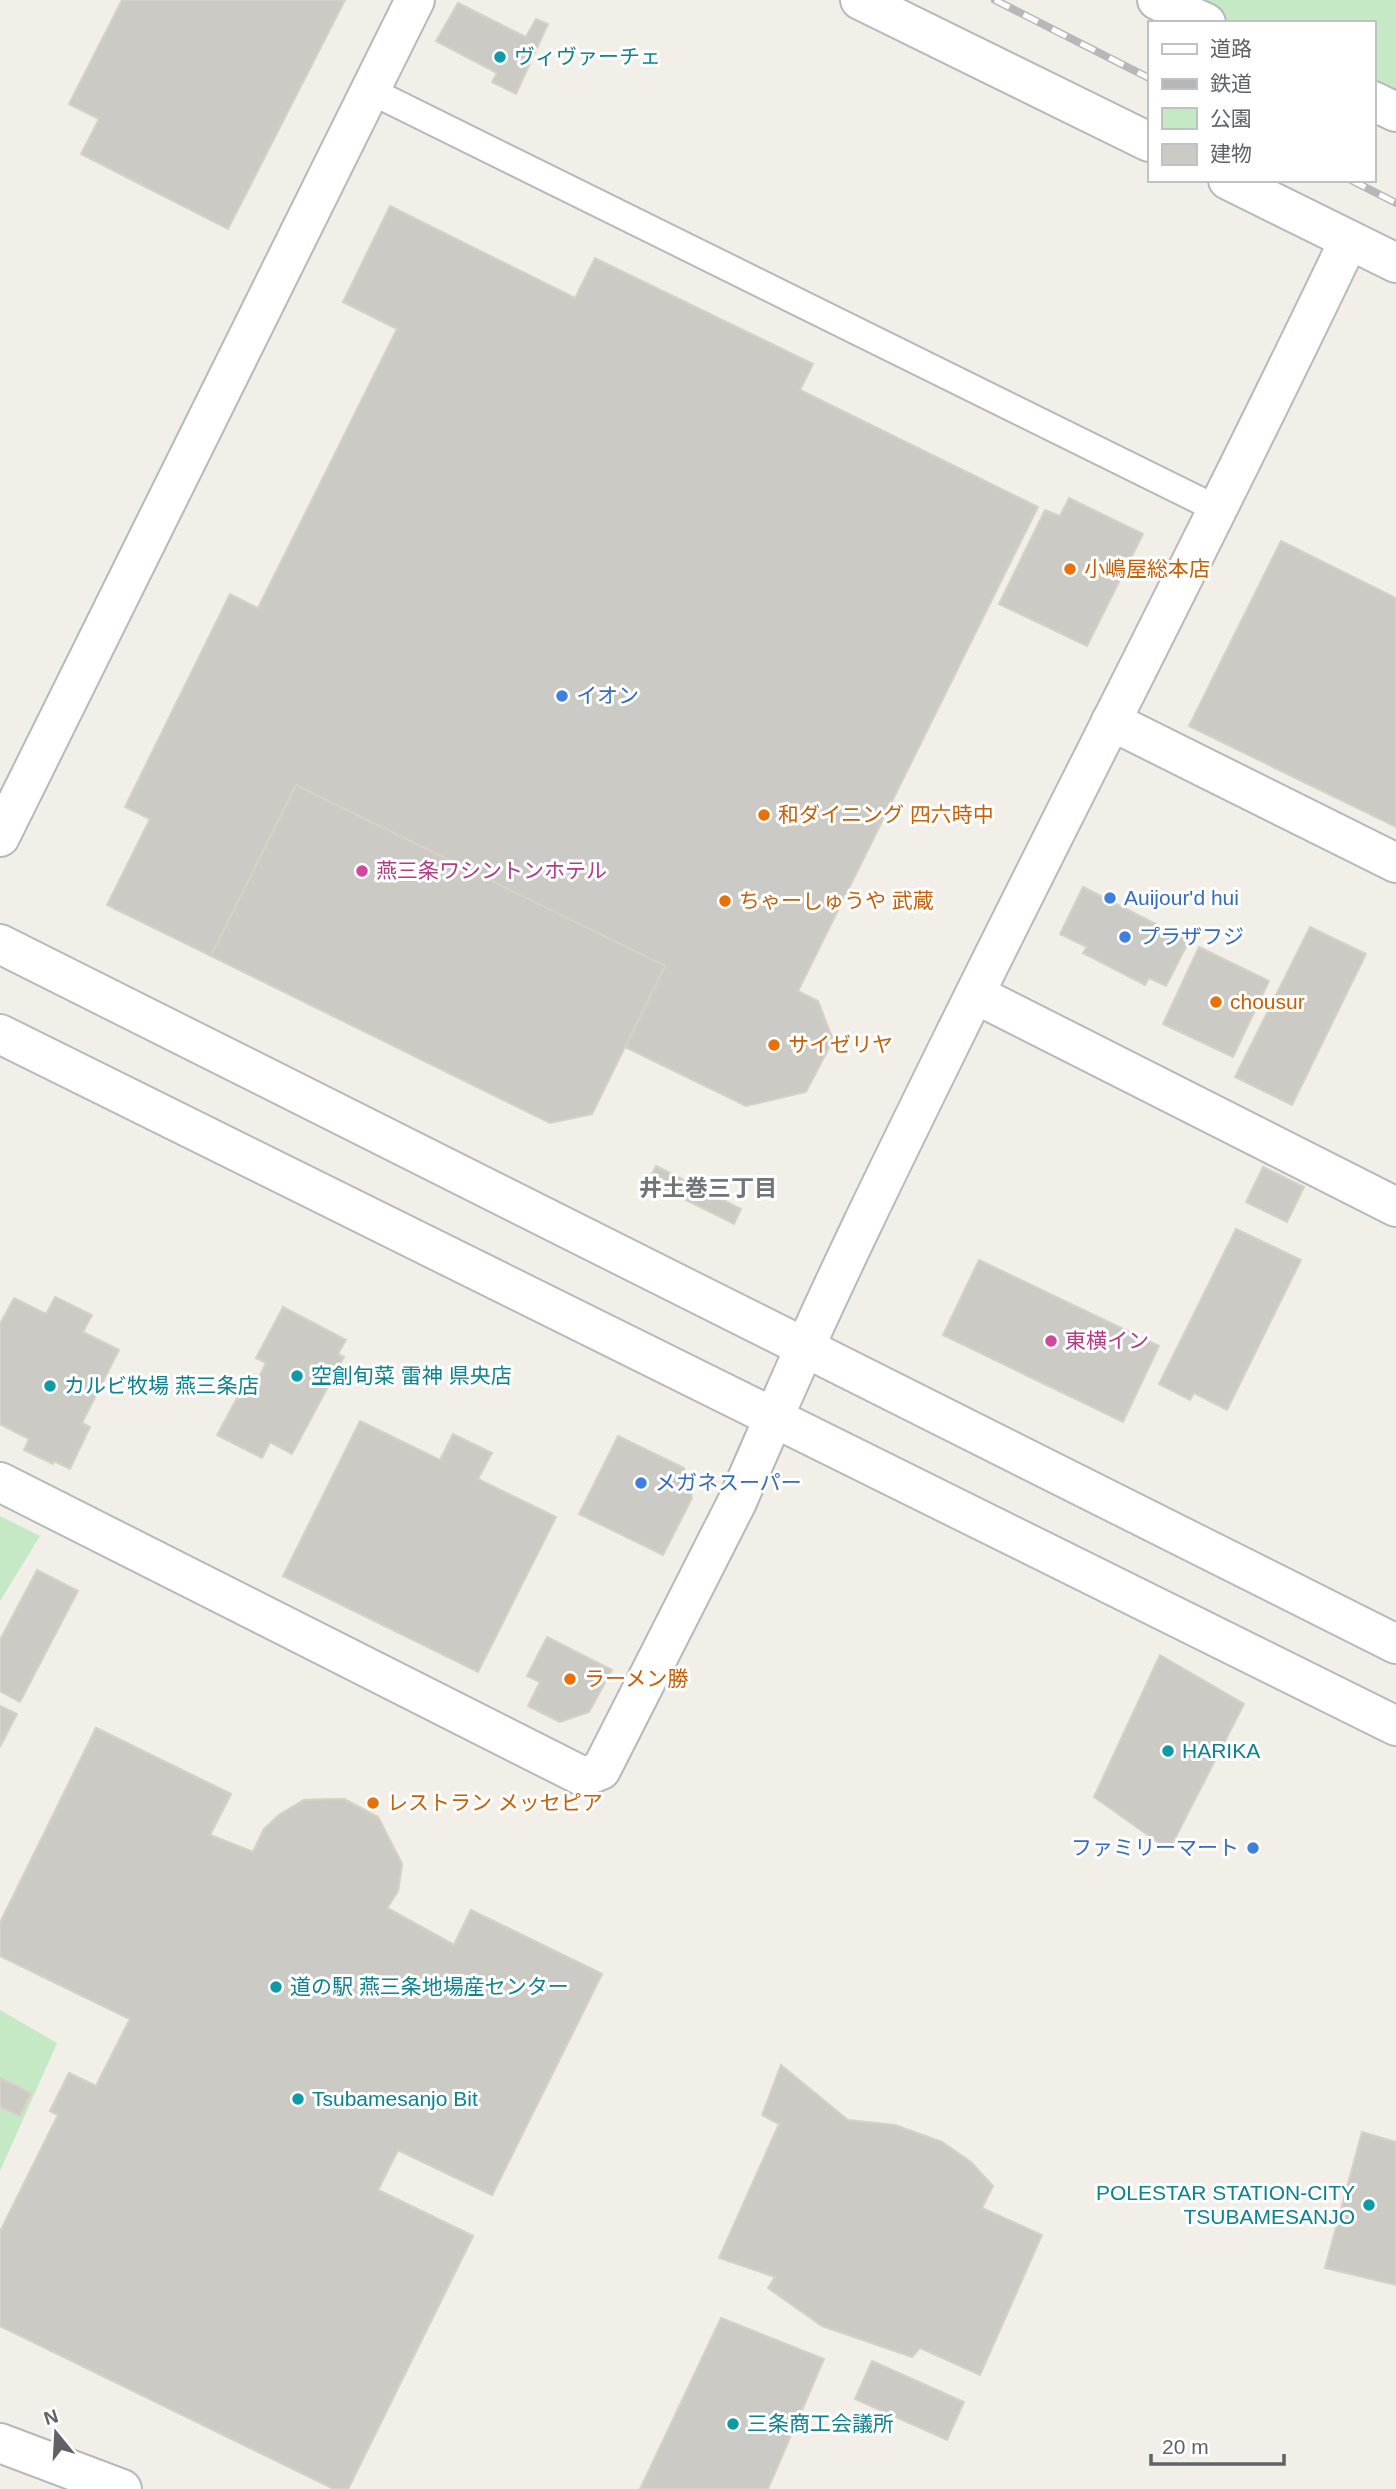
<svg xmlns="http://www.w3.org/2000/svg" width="1396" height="2489" font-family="Arial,'Noto Sans JP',sans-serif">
<rect width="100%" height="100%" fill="#f1efe8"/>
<g fill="#c5e8c5">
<polygon points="1160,0 1396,0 1396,104 1373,94 1373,23 1211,23"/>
<polygon points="0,1516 40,1536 0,1601"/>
<polygon points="0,2010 57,2043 0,2171"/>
</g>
<g fill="#cccac5" stroke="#d6d1c6" stroke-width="2" fill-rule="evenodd">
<polygon points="122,0 345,0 228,229 81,154 99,119 69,104"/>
<polygon points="458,3 526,37 536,19 548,24 516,94 492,82 497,73 436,41"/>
<polygon points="390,206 575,298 595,258 813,364 800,390 1038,507 798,991 818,1001 833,1040 806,1092 746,1106 625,1047 665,966 296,785 211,956 107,905 150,819 125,807 230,594 258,608 397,329 343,302"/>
<polygon points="1069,498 1143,534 1087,646 999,604 1045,510 1060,516"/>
<polygon points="1281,541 1396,598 1396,827 1189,726"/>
<polygon points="296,785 665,966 592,1114 550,1123 211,956"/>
<polygon points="1083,887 1189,941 1166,986 1149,978 1145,985 1083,953 1087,947 1060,934"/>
<polygon points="1310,927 1366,954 1292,1105 1235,1077"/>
<polygon points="1199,947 1269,981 1233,1057 1163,1024"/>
<polygon points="656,1166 741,1209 734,1224 648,1181"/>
<polygon points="1263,1167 1304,1187 1287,1222 1246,1202"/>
<polygon points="1236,1229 1301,1260 1227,1410 1194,1393 1190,1400 1159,1384"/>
<polygon points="979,1260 1159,1346 1123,1422 943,1335"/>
<polygon points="55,1297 92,1315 83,1332 119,1350 82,1423 90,1427 70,1469 54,1461 53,1464 24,1450 29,1439 0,1424 0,1324 14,1298 46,1314"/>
<polygon points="283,1307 346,1340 338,1354 344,1357 292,1454 270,1442 262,1458 217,1435 242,1389 251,1393 266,1363 256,1358"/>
<polygon points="360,1421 440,1460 453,1434 492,1453 478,1479 556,1517 478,1672 283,1576"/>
<polygon points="618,1436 684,1468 692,1498 663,1555 579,1514"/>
<polygon points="37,1570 78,1591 20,1702 0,1691 0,1640"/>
<polygon points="547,1637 612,1670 589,1712 560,1722 528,1706 540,1682 527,1676"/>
<polygon points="1160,1655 1244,1704 1169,1850 1094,1797"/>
<polygon points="0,1706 17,1714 0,1747"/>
<path d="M96 1728 231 1794 210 1835 253 1852 264 1829 279 1815 304 1800 344 1799 378 1817 402 1864 398 1891 387 1908 454 1945 471 1910 602 1974 492 2195 398 2150 378 2190 473 2236 348 2489H334L0 2326V2232L58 2115 50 2111 69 2073 96 2086 130 2019 0 1956V1923ZM180 1989 319 2056 278 2139 139 2072Z"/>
<polygon points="96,1728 231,1794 210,1835 253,1852 264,1829 279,1815 304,1800 344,1799 378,1817 402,1864 398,1891 387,1908 454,1945 471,1910 602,1974 492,2195 398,2150 378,2190 473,2236 348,2489 334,2489 0,2326 0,2232 58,2115 50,2111 69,2073 96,2086 130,2019 0,1956 0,1923"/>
<polygon points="781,2065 848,2120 895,2125 942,2142 971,2162 993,2186 982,2208 1042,2235 980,2375 920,2348 912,2357 822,2326 768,2288 775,2277 719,2258 779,2124 762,2115"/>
<polygon points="0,2078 31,2093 20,2116 0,2107"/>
<polygon points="1362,2132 1396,2142 1396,2285 1325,2268"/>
<polygon points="721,2318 824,2359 768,2489 640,2489"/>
<polygon points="872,2361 964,2402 947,2440 855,2399"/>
</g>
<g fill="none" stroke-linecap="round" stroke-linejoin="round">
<defs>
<polyline id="lane" points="371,91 1219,510"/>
<g id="street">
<polyline points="860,0 1149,142"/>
<polyline points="1157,0 1206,23"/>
<polyline points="1373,101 1396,112"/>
<polyline points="1228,180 1396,263"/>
<polyline points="1111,721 1396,863"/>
<polyline points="0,837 415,0"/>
<polyline points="975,994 1396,1207"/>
<polyline points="0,1482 584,1777 601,1770 737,1502 774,1417"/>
<polyline points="0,2443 122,2489"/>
</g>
<g id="secondary">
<polyline points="0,944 1396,1644"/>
<polyline points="0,1034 1396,1726"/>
<path d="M774 1417C830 1288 892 1162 954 1036 1085 770 1222 507 1349 240"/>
</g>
</defs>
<use href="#lane" stroke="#b5b8bc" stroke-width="30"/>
<use href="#street" stroke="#b5b8bc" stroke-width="42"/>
<use href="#secondary" stroke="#b6babf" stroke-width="42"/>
<use href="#lane" stroke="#fff" stroke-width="26"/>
<use href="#street" stroke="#fff" stroke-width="38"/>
<use href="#secondary" stroke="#fff" stroke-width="38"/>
<defs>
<g id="rail">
<polyline points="995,0 1149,78"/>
<polyline points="1351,180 1396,203"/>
</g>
</defs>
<use href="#rail" stroke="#b6b7b8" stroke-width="8"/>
<use href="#rail" stroke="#fff" stroke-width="5" stroke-dasharray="16" stroke-linecap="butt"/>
</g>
<g fill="#0f9aa8" stroke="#fff" stroke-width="2.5">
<circle cx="500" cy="57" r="7"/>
<circle cx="297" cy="1376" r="7"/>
<circle cx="50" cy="1386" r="7"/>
<circle cx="1168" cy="1751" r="7"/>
<circle cx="276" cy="1987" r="7"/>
<circle cx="298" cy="2099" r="7"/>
<circle cx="1369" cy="2205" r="7"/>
<circle cx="733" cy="2424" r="7"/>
</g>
<g fill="#e8710a" stroke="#fff" stroke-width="2.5">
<circle cx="1070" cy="569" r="7"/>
<circle cx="764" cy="815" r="7"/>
<circle cx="725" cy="901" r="7"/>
<circle cx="1216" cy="1002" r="7"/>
<circle cx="774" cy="1045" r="7"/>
<circle cx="570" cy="1679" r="7"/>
<circle cx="373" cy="1803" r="7"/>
</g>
<g fill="#3f7fe0" stroke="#fff" stroke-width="2.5">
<circle cx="562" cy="696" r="7"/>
<circle cx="1110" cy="898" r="7"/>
<circle cx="1125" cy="937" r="7"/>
<circle cx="641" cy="1483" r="7"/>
<circle cx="1253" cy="1848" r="7"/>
</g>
<g fill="#d1479c" stroke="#fff" stroke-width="2.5">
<circle cx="362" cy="871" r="7"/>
<circle cx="1051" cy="1341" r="7"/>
</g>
<g text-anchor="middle" stroke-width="6" stroke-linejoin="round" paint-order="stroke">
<g font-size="21" fill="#0d838f" stroke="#fff" text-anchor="start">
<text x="514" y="64">ヴィヴァーチェ</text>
<text x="311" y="1383">空創旬菜 雷神 県央店</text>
<text x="64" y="1393">カルビ牧場 燕三条店</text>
<text x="1182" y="1758">HARIKA</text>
<text x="290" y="1994">道の駅 燕三条地場産センター</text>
<text x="312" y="2106">Tsubamesanjo Bit</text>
<text x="1355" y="2200" text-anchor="end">POLESTAR STATION-CITY<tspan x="1355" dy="24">TSUBAMESANJO</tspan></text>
<text x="747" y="2431">三条商工会議所</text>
</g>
<g font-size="21" fill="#c56008" stroke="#fff" text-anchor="start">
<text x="1084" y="576">小嶋屋総本店</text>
<text x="778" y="822">和ダイニング 四六時中</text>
<text x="739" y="908">ちゃーしゅうや 武蔵</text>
<text x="1230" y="1009">chousur</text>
<text x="788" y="1052">サイゼリヤ</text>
<text x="584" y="1686">ラーメン勝</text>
<text x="387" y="1810">レストラン メッセピア</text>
</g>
<g font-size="21" fill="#366cbe" stroke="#fff" text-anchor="start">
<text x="576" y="703">イオン</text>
<text x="1124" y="905">Auijour'd hui</text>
<text x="1139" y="944">プラザフジ</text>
<text x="655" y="1490">メガネスーパー</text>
<text x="1239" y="1855" text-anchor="end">ファミリーマート</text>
</g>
<g font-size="21" fill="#b23c85" stroke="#fff" text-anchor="start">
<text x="376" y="878">燕三条ワシントンホテル</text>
<text x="1065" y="1348">東横イン</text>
</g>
<g font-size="23" font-weight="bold" fill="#70757a" stroke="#fff">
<text x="708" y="1196">井土巻三丁目</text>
</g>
</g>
<rect x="1148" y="21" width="228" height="161" fill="#ffffff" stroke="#bfc1c3" stroke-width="2"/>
<rect x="1162" y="44" width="35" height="10" fill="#ffffff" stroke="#bfc1c3" stroke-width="2"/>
<text x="1210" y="56" font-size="21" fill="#5f6368">道路</text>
<rect x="1162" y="79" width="35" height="10" fill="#b6b7b8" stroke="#bfc1c3" stroke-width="2"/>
<text x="1210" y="91" font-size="21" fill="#5f6368">鉄道</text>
<rect x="1162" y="108" width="35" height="21" fill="#c5e8c5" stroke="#bfc1c3" stroke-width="2"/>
<text x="1210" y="126" font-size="21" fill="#5f6368">公園</text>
<rect x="1162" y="144" width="35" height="21" fill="#cccac5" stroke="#bfc1c3" stroke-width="2"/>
<text x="1210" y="161" font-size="21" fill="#5f6368">建物</text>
<g transform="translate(56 2433) rotate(342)" stroke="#ffffff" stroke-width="5" paint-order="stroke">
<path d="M0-5L12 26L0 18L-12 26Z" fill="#5f6368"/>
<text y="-10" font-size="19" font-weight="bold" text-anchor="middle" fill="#5f6368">N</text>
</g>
<path d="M1151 2454v10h133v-10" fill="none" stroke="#5f6368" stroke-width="3.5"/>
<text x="1162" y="2454" font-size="21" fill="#5f6368" stroke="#ffffff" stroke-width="5" paint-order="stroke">20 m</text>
</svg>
